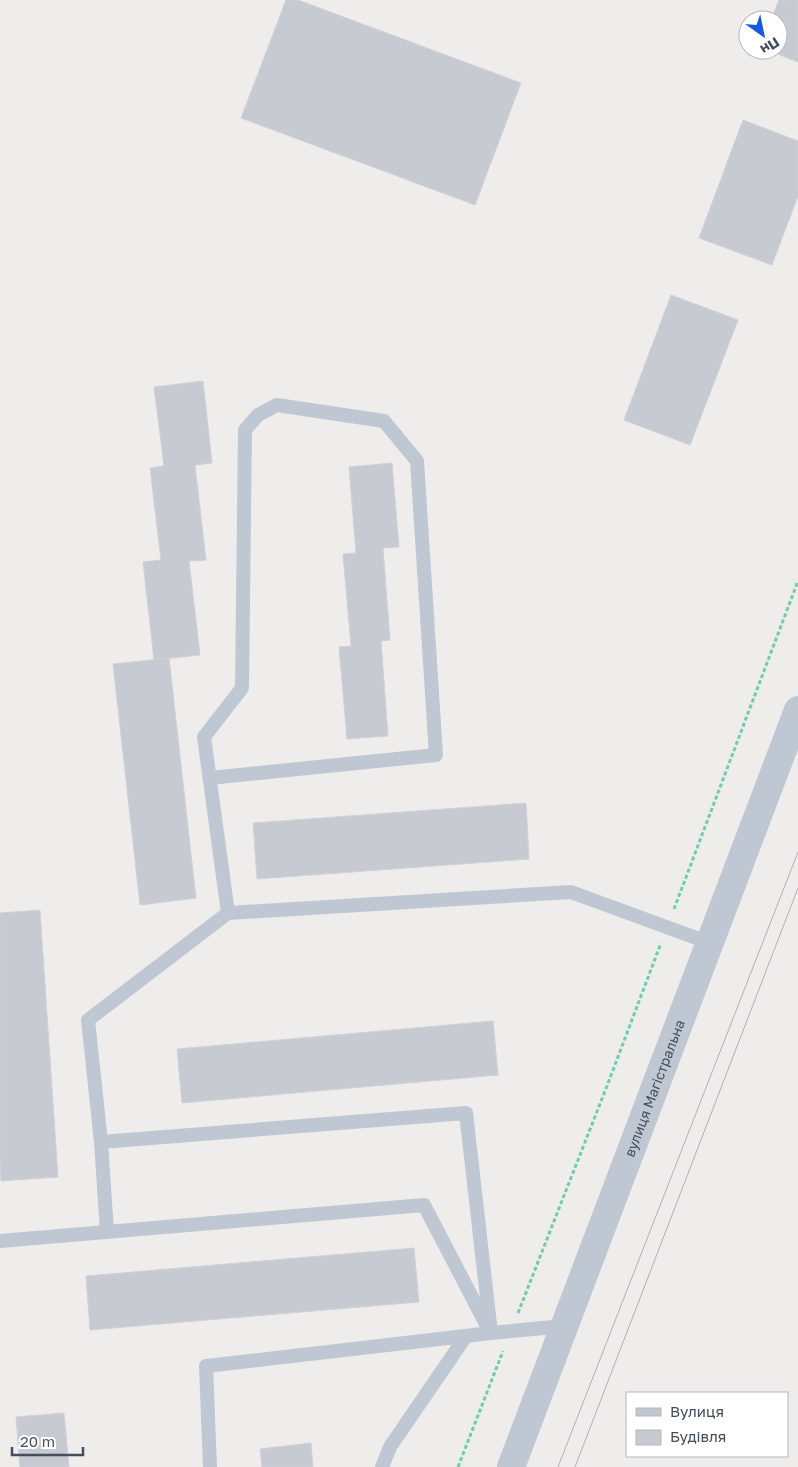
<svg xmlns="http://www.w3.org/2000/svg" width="798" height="1467" font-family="'Golos Text',sans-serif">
<rect width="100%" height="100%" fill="#efecec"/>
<g fill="#c8cad2" stroke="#d0d1d8">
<polygon points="286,0 298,0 521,83 475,205 241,118"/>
<polygon points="779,0 798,0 798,62 767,50 778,50 778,20 771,20"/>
<polygon points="743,120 798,141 798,196 772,265 699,238"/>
<polygon points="671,295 738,320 690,445 624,420"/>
<polygon points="203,381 212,463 195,465 206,560 189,561 200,655 154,660 143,562 161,560 150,468 164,466 154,387"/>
<polygon points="392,463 399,547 383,548 390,640 381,641 388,736 347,739 339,647 351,646 343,554 356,553 349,467"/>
<polygon points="169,658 196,898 140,905 113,664"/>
<polygon points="526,803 529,859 257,879 253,823"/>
<polygon points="40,910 58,1177 1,1181 0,1159 0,913"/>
<polygon points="493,1021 498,1075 182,1103 177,1049"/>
<polygon points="414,1248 419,1302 90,1330 86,1276"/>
<polygon points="64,1413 69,1467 20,1467 16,1417"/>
<polygon points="311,1443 313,1467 262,1467 260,1449"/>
</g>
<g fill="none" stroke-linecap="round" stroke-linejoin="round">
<g stroke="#6fcea7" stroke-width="3" stroke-dasharray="4 2.5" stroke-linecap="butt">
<polyline points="674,909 798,581"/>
<polyline points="518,1313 607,1086 661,943"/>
<polyline points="458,1467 503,1351"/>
</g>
<g stroke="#bfc7d2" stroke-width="14">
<polyline points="210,778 436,755 417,461 384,421 277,405 258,415 245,430 242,688 204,737 228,913"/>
<polyline points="101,1142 88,1020 228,913 571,892 710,943"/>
<polyline points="107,1232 101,1142 466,1113 491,1333"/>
<polyline points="0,1241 424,1205 486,1324"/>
<polyline points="210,1467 206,1366 491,1333 564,1326"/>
<polyline points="382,1467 390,1447 466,1336"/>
</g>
<path stroke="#bfc7d2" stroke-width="28" id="s1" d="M511 1467 798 710"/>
<g stroke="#aeb0b7" stroke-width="1">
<polyline points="558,1467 798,852"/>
<polyline points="575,1467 798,888"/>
</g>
</g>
<g text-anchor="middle" stroke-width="4" stroke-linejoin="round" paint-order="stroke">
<g font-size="14" fill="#444d5a" stroke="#fff">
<text dy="5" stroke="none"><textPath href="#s1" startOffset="405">вулиця Магістральна</textPath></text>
</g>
</g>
<rect x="626" y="1392" width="162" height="65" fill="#ffffff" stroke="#b4b8bd"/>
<rect x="636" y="1408" width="25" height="8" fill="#bfc7d2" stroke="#b4b8bd"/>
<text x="670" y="1417" font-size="15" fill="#444d5a">Вулиця</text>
<rect x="636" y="1430" width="25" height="15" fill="#c8cad2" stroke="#b4b8bd"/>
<text x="670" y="1442" font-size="15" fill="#444d5a">Будівля</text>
<g transform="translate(763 35) rotate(147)"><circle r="24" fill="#ffffff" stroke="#b4b8bd"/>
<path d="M0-4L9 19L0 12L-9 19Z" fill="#145be0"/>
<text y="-8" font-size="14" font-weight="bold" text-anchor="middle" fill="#444d5a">Пн</text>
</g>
<path d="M12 1447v8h71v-8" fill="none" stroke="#444d5a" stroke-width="2.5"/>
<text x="20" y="1447" font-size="15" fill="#444d5a" stroke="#ffffff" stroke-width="4" paint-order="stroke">20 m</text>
</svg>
